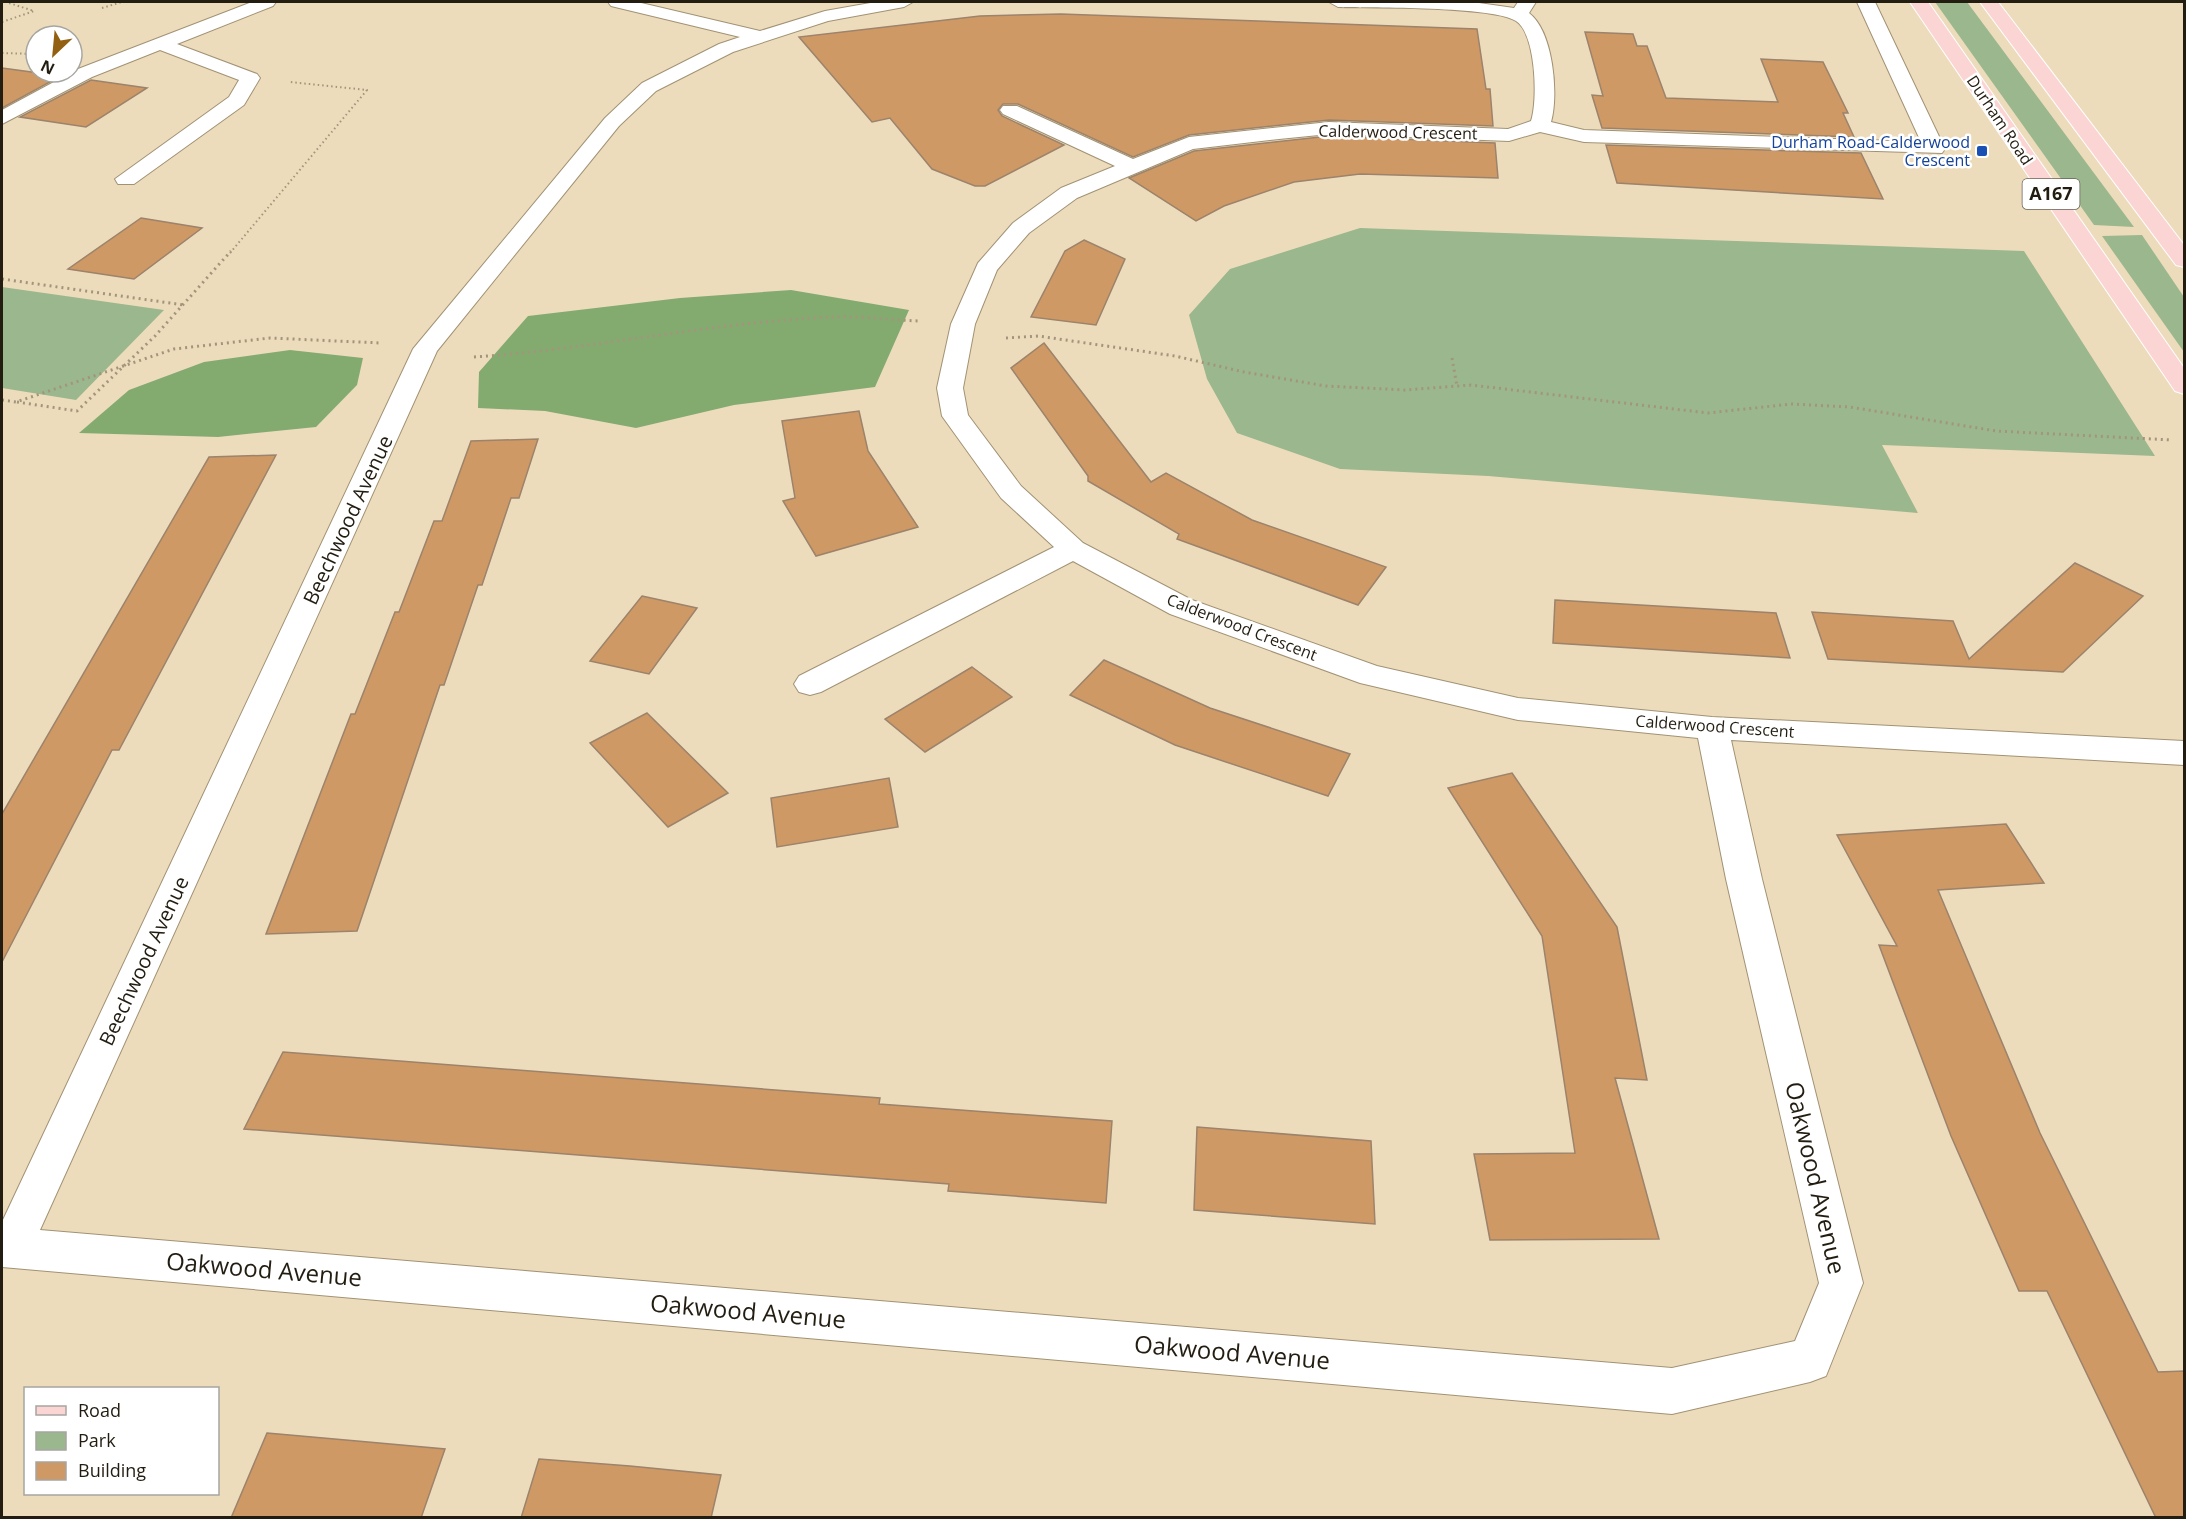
<svg xmlns="http://www.w3.org/2000/svg" width="2186" height="1519" font-family="'Open Sans',sans-serif">
<rect width="100%" height="100%" fill="#eddcbc"/>
<g fill="#9bb78d">
<polygon points="1935,2 1967,2 2134,227 2094,225"/>
<polygon points="1360,228 2024,251 2155,456 1882,445 1918,513 1488,476 1340,469 1237,433 1207,379 1189,315 1230,269"/>
<polygon points="2142,235 2184,297 2184,352 2102,236"/>
<polygon points="2,287 164,310 76,400 2,388"/>
</g>
<g fill="#84ab6f">
<polygon points="791,290 909,310 875,387 734,405 636,428 545,411 478,408 479,372 528,316 680,298"/>
<polygon points="290,350 363,358 357,385 316,427 218,437 79,433 129,390 204,362"/>
</g>
<g fill="#cf9965" stroke="#9c836b" stroke-width="1.5">
<polygon points="1061,14 1477,29 1486,89 1490,89 1493,126 1329,120 1189,135 1133,157 1018,104 1003,104 998,110 1002,116 1064,145 985,186 975,186 932,169 890,118 872,122 799,37 980,16"/>
<polygon points="1585,32 1633,34 1637,46 1647,46 1666,98 1778,102 1761,59 1823,62 1848,113 1843,113 1854,137 1602,128 1592,95 1603,96"/>
<polygon points="2,68 61,76 2,108"/>
<polygon points="91,80 147,88 86,127 20,117"/>
<polygon points="1329,136 1495,143 1498,178 1360,174 1294,182 1224,206 1196,221 1129,178 1194,151"/>
<polygon points="1606,145 1861,153 1883,199 1617,183"/>
<polygon points="141,218 202,228 134,279 68,269"/>
<polygon points="1084,240 1125,259 1096,325 1031,317 1065,251"/>
<polygon points="1044,343 1151,482 1166,473 1252,520 1386,567 1358,605 1177,539 1179,534 1088,481 1088,476 1011,368"/>
<polygon points="859,411 868,451 918,527 816,556 783,501 795,498 782,421"/>
<polygon points="538,439 519,498 511,498 482,585 478,585 444,685 440,685 357,931 266,934 351,714 355,714 395,612 399,612 434,521 442,521 471,441"/>
<polygon points="276,455 119,750 112,750 2,962 2,814 209,457"/>
<polygon points="2075,563 2143,596 2063,672 1828,659 1812,612 1953,621 1969,659"/>
<polygon points="642,596 697,608 649,674 590,661"/>
<polygon points="1555,600 1776,613 1790,658 1553,643"/>
<polygon points="1104,660 1210,708 1350,754 1328,796 1175,745 1070,695"/>
<polygon points="972,667 1012,697 925,752 885,719"/>
<polygon points="647,713 728,793 668,827 590,743"/>
<polygon points="1512,773 1617,927 1647,1080 1615,1078 1659,1239 1490,1240 1474,1154 1575,1153 1542,936 1448,788"/>
<polygon points="889,778 898,827 777,847 771,798"/>
<polygon points="2006,824 2044,883 1938,890 2040,1133 2158,1372 2184,1371 2184,1518 2156,1518 2047,1291 2019,1291 1951,1136 1879,945 1897,946 1837,835"/>
<polygon points="283,1052 880,1098 879,1104 1112,1121 1106,1203 948,1191 949,1184 244,1129"/>
<polygon points="1197,1127 1371,1141 1375,1224 1194,1210"/>
<polygon points="267,1433 357,1441 445,1449 421,1518 231,1518"/>
<polygon points="539,1459 630,1466 721,1475 711,1518 521,1518"/>
</g>
<g fill="none" stroke-linecap="round" stroke-linejoin="round">
<defs>
<g id="street">
<polygon points="252,2 276,2 273,6 177,44 257,74 260,78 244,105 134,184 118,184 115,179 229,97 239,80 160,50 92,77 2,124 2,110 78,69"/>
<path d="M608 2H637L760 31 825 11 876 2H913L904 7 828 21 733 52 656 91 619 126 437 351 40 1230 1672 1368 1795 1341 1819 1283 1726 879 1698 738 1518 720 1360 683 1170 614 1073 561 821 692 810 695 799 692 794 684 799 676 1054 547 1001 498 942 416 937 388 951 324 978 263 1013 223 1061 188 1115 166 1003 114 1000 110 1003 106H1017L1133 159 1189 137 1329 122 1508 129 1531 121C1538 100 1536 34 1516 21 1494 6 1370 8 1338 7L1329 2H1472L1514 8 1518 2H1536L1529 13C1553 31 1559 94 1551 122L1584 130 1921 142 1857 2H1875L1945 149 1942 153 1584 142 1540 132 1509 141 1329 134 1279 139 1193 149 1077 198 1029 233 997 270 975 324 963 388 968 415 1021 486 1083 543 1192 600 1377 666 1518 698 1712 717 2184 741V765L1731 740 1762 879 1863 1283 1826 1376 1810 1382 1672 1414 2 1267V1222L413 349 605 118 642 83 719 44 740 37 611 6Z"/>
</g>
<g id="primary">
<polygon points="1910,2 1928,2 2184,368 2184,394 2175,391"/>
<polygon points="1980,2 1998,2 2184,245 2184,267 2176,265"/>
</g>
</defs>
<use href="#street" stroke="#a19274" stroke-width="2"/>
<use href="#primary" stroke="#fff" stroke-width="2"/>
<g stroke="#a2957c" stroke-width="2" stroke-dasharray="1.5 3" stroke-linecap="butt">
<polyline points="102,8 122,2"/>
<polyline points="2,22 34,11 6,2"/>
<polyline points="2,53 35,54"/>
<polyline points="230,253 367,90 290,82"/>
</g>
<g stroke="#a2957c" stroke-width="3" stroke-dasharray="2 4" stroke-linecap="butt">
<polyline points="2,279 184,305"/>
<polyline points="1006,338 1038,336 1175,356 1244,372 1326,386 1405,390 1471,385 1708,413 1791,404 1850,407 1996,431 2172,440"/>
<path d="M474 357C594 349 713 322 833 317 862 316 891 320 920 321"/>
<polyline points="1452,358 1457,386"/>
<polyline points="2,400 16,402 174,349 270,338 381,343"/>
<polyline points="17,402 77,411 155,336 231,251"/>
</g>
<use href="#street" fill="#fff" fill-rule="evenodd"/>
<use href="#primary" fill="#fbd5d3" fill-rule="evenodd"/>
</g>
<rect fill="#1a4fb4" stroke="#fff" stroke-width="2" x="1976" y="145" width="12" height="12" rx="3"/>
<g text-anchor="middle" stroke-width="5" stroke-linejoin="round" paint-order="stroke">
<g font-size="16" fill="#231d11" stroke="#fff">
<text transform="translate(2000 120) rotate(56)" y="6">Durham Road</text>
<text transform="translate(1398 132) rotate(1)" y="6">Calderwood Crescent</text>
<text transform="translate(1242 627) rotate(21)" y="6">Calderwood Crescent</text>
<text transform="translate(1715 726) rotate(4)" y="6">Calderwood Crescent</text>
</g>
<g font-size="16" fill="#164399" stroke="#fff" text-anchor="end">
<text x="1970" y="148">Durham Road-Calderwood<tspan x="1970" dy="18">Crescent</tspan></text>
</g>
<rect fill="#fff" stroke="#656158" stroke-width="1.5" x="2022.5" y="179" width="57" height="30" rx="4.5"/>
<g font-size="18" font-weight="bold" fill="#231d11">
<text x="2051" y="200">A167</text>
</g>
<g font-size="20" fill="#231d11" stroke="#fff">
<text transform="translate(348 520) rotate(-65)" y="7">Beechwood Avenue</text>
<text transform="translate(144 961) rotate(-65)" y="7">Beechwood Avenue</text>
</g>
<g font-size="24" fill="#231d11" stroke="#fff">
<text transform="translate(1815 1178) rotate(77)" y="8">Oakwood Avenue</text>
<text transform="translate(264 1270) rotate(5)" y="8">Oakwood Avenue</text>
<text transform="translate(748 1312) rotate(5)" y="8">Oakwood Avenue</text>
<text transform="translate(1232 1353) rotate(5)" y="8">Oakwood Avenue</text>
</g>
</g>
<rect width="2186" height="1519" fill="none" stroke="#231d11" stroke-width="6"/>
<rect x="24" y="1387" width="195" height="108" fill="#ffffff" stroke="#a7a5a0" stroke-width="1.5"/>
<rect x="36" y="1406" width="30" height="9" fill="#fbd5d3" stroke="#a7a5a0" stroke-width="1.5"/>
<text x="78" y="1417" font-size="18" fill="#231d11">Road</text>
<rect x="36" y="1432" width="30" height="18" fill="#9bb78d" stroke="#a7a5a0" stroke-width="1.5"/>
<text x="78" y="1447" font-size="18" fill="#231d11">Park</text>
<rect x="36" y="1462" width="30" height="18" fill="#cf9965" stroke="#a7a5a0" stroke-width="1.5"/>
<text x="78" y="1477" font-size="18" fill="#231d11">Building</text>
<g transform="translate(54 54) rotate(206)"><circle r="28" fill="#ffffff" stroke="#a7a5a0" stroke-width="1.5"/>
<path d="M0-4.5L10 22L0 15L-10 22Z" fill="#926010"/>
<text y="-9" font-size="16" font-weight="bold" text-anchor="middle" fill="#231d11">N</text>
</g>
</svg>
